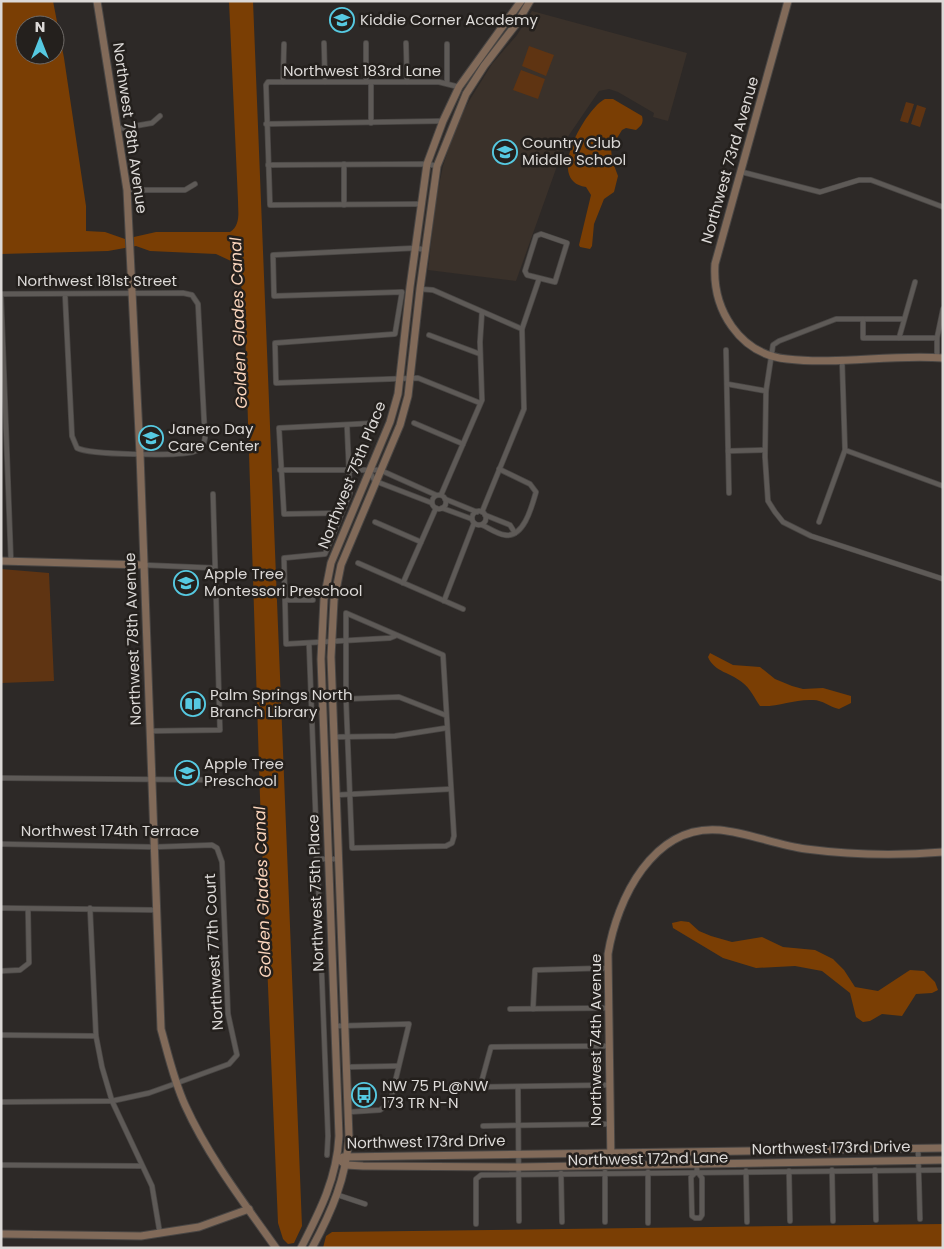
<svg xmlns="http://www.w3.org/2000/svg" width="944" height="1249" font-family="Poppins,sans-serif">
<rect width="100%" height="100%" fill="#2d2927"/>
<polygon fill="#3a312a" points="532,11 687,53 668,121 653,117 654,113 618,92 609,89 599,91 567,138 516,281 428,270 436,200 443,166 456,126 469,101 492,64 517,35"/>
<g fill="#5f3412">
<polygon points="529,46 554,55 546,76 522,66"/>
<polygon points="521,70 545,79 538,99 513,90"/>
<polygon points="906,102 914,104 908,123 900,121"/>
<polygon points="917,105 926,108 920,127 911,124"/>
<polygon points="1,569 49,573 54,681 1,683"/>
</g>
<g fill="#7a3e04" fill-rule="evenodd">
<path d="M1 1H53L64 58 86 206V231L105 232 125 239 156 232H230C241 225 238 212 238 201L229 1H253L302 1226 294 1243 288 1244 283 1239 278 1223 260 797 244 297 236 267 231 261 216 254 150 251 136 246 108 251 1 254ZM25 25H55V55H25Z"/>
<path d="M605 99H613L642 116C644 123 641 126 636 130L626 128 622 130 611 148 612 160 618 176 614 192 604 199 594 224 592 246 590 249 580 247 579 245 591 195 586 187C544 181 586 108 605 99Z"/>
<path d="M710 653 733 665 760 667 775 679 792 686 803 689 823 688 851 696V703L839 709C829 707 823 700 813 700 794 699 779 707 760 706 755 699 750 688 743 683 732 673 714 672 708 657Z"/>
<polygon points="681,921 689,922 699,931 711,936 732,942 762,937 783,947 815,950 833,959 844,970 855,987 878,991 910,970 924,971 935,982 938,990 932,993 916,994 902,1016 882,1014 870,1021 863,1022 856,1017 850,993 822,971 795,966 756,968 723,958 673,928 672,923"/>
<polygon points="943,1224 943,1247 323,1248 326,1236 332,1232"/>
</g>
<g fill="none" stroke-linecap="round" stroke-linejoin="round">
<defs>
<g id="street">
<polyline points="324,43 325,82"/>
<polyline points="366,43 366,82"/>
<polyline points="406,43 407,82"/>
<polyline points="283,82 284,44"/>
<polyline points="371,82 371,123"/>
<polyline points="447,83 447,44"/>
<polyline points="266,124 443,121"/>
<polyline points="118,129 152,123 160,116"/>
<polyline points="344,164 344,205"/>
<polyline points="268,165 427,164 437,166"/>
<polyline points="742,172 820,192 859,180 871,180 943,207"/>
<polyline points="127,190 185,190 195,184"/>
<polyline points="421,204 270,205 266,85 268,82 439,82 459,87"/>
<polygon points="541,234 567,243 555,282 527,275 525,271 536,236"/>
<polyline points="426,250 416,248 273,255 274,296 402,292 395,334 275,343 276,383 418,378 480,403"/>
<polyline points="420,289 433,290 522,329"/>
<polyline points="863,319 904,319"/>
<polyline points="429,335 480,354"/>
<polyline points="899,338 915,282"/>
<polyline points="937,338 863,338 863,319 836,319 779,341 773,345 766,391 765,457 768,501 775,512 783,522 811,536 943,579"/>
<polyline points="726,350 729,493"/>
<polyline points="937,358 937,338 943,309"/>
<polyline points="842,359 845,450 943,486"/>
<polyline points="727,384 766,391"/>
<polyline points="414,423 463,444"/>
<polyline points="347,426 350,493 325,554 284,558 286,644 390,638 395,636"/>
<polyline points="728,451 765,450"/>
<polyline points="280,470 380,470 436,495"/>
<polyline points="369,471 375,481 432,503"/>
<circle cx="439" cy="502" r="7"/>
<polyline points="441,495 482,400 480,342 482,312"/>
<polyline points="445,499 477,512"/>
<polyline points="442,508 472,519"/>
<circle cx="479" cy="518" r="7"/>
<polyline points="482,512 524,409 522,329 539,279"/>
<polyline points="341,513 284,514 279,428 376,423"/>
<polyline points="485,515 510,525 515,533"/>
<polyline points="375,522 421,542"/>
<polyline points="819,522 845,450"/>
<path d="M482 525C489 528 497 534 505 535 524 538 532 506 536 492L530 484 499 469"/>
<path d="M11 562 1 294 183 293 192 295 198 304 205 438 203 447C200 449 196 451 193 452 176 456 90 455 77 448L72 436 65 294"/>
<polyline points="358,563 463,609"/>
<polyline points="144,565 215,568"/>
<polyline points="403,583 436,508"/>
<polyline points="285,600 313,600"/>
<polyline points="444,601 474,523"/>
<polygon points="346,613 443,655 454,836 452,843 446,846 352,848 346,699"/>
<polyline points="309,644 328,1136 327,1155"/>
<polyline points="346,699 399,697 445,715"/>
<polyline points="151,731 220,730 213,494"/>
<polyline points="334,737 395,736 446,728"/>
<polyline points="1,778 218,780"/>
<polyline points="336,795 451,789"/>
<polyline points="1,844 154,847 212,845 217,848 222,862 228,1014 237,1055 229,1064 177,1083 149,1093 112,1101 1,1102"/>
<polyline points="316,859 339,859"/>
<polyline points="1,908 155,910"/>
<polyline points="90,908 96,1036 102,1067 112,1101 152,1186 160,1234"/>
<polyline points="1,971 20,970 29,963 28,909"/>
<polyline points="510,1009 608,1008"/>
<polyline points="533,1009 535,970 608,968"/>
<polyline points="336,1026 409,1024 390,1103 380,1110 349,1112"/>
<polyline points="1,1035 96,1036"/>
<polyline points="609,1046 491,1047 480,1087 610,1085"/>
<polyline points="347,1067 398,1066"/>
<polyline points="518,1087 519,1221"/>
<polyline points="483,1126 610,1124"/>
<polyline points="918,1148 920,1219"/>
<polyline points="696,1151 697,1171 691,1177 692,1216 695,1218 700,1218 702,1215 702,1178 697,1171"/>
<polyline points="1,1165 141,1166"/>
<polyline points="832,1170 833,1221"/>
<polyline points="875,1170 876,1220"/>
<polyline points="746,1171 747,1222"/>
<polyline points="789,1171 790,1221"/>
<polyline points="605,1172 605,1222"/>
<polyline points="648,1172 648,1223"/>
<polyline points="561,1173 562,1222"/>
<polyline points="338,1195 365,1204"/>
<polyline points="476,1224 476,1179 481,1175 943,1170"/>
</g>
<g id="secondary">
<path d="M97 1 127 190 140 454 161 1029C168 1054 174 1081 185 1105 208 1156 244 1203 276 1248"/>
<path d="M788 1 715 264C712 309 739 354 787 359 838 365 891 354 943 358"/>
<polyline points="1,561 144,565"/>
<polyline points="343,1157 943,1148"/>
<polyline points="337,1158 346,1165 363,1166 519,1167 943,1160"/>
<path d="M611 1165 608 954C617 899 653 824 720 830 749 833 777 845 806 849 852 855 897 856 943 852"/>
<polyline points="1,1234 141,1236 199,1227 249,1209"/>
<path d="M301 1248C320 1211 337 1178 339 1136L321 659 324 599 331 563 390 422 398 394 410 287 427 164 443 121 459 87 521 1"/>
<path d="M312 1248C332 1211 346 1178 349 1137L331 657 334 600 341 565 400 425 408 396 420 289 437 166 466 94 484 66 517 23 530 1"/>
</g>
</defs>
<use href="#street" stroke="#494644" stroke-width="6"/>
<use href="#secondary" stroke="#494644" stroke-width="9"/>
<use href="#street" stroke="#5e5a57" stroke-width="4.5"/>
<use href="#secondary" stroke="#816a59" stroke-width="7"/>
</g>
<defs>
<symbol id="school-ring" viewBox="-11 -11 22 22"><circle r="9.5" fill="#24201d" stroke="#56c9e1" stroke-width="1.5"/><path d="M0-5L7-2L0 1L-7-2ZM-4 1L0 2.5L4 1V4Q0 6-4 4Z" fill="#56c9e1"/></symbol>
<symbol id="library-ring" viewBox="-11 -11 22 22"><circle r="9.5" fill="#24201d" stroke="#56c9e1" stroke-width="1.5"/><path d="M-6-4Q-3-5.5-.7-3.5V5Q-3 3-6 4ZM6-4Q3-5.5 .7-3.5V5Q3 3 6 4Z" fill="#56c9e1"/></symbol>
<symbol id="bus-ring" viewBox="-11 -11 22 22"><circle r="9.5" fill="#24201d" stroke="#56c9e1" stroke-width="1.5"/><path d="M-5-6H5V4H4V6H2V4H-2V6H-4V4H-5ZM-3.5-4V0h7V-4ZM-3.5 1.2v1.5H-2V1.2ZM2 1.2v1.5H3.5V1.2Z" fill="#56c9e1"/></symbol>
</defs>
<g fill-rule="evenodd">
<use href="#school-ring" x="328" y="6" width="28" height="28"/>
<use href="#school-ring" x="491" y="138" width="28" height="28"/>
<use href="#school-ring" x="137" y="424" width="28" height="28"/>
<use href="#school-ring" x="172" y="569" width="28" height="28"/>
<use href="#library-ring" x="179" y="690" width="28" height="28"/>
<use href="#school-ring" x="173" y="759" width="28" height="28"/>
<use href="#bus-ring" x="350" y="1081" width="28" height="28"/>
</g>
<g text-anchor="middle" stroke-width="5" stroke-linejoin="round" paint-order="stroke">
<g font-size="15" fill="#dcd9d7" stroke="#24201d" text-anchor="start">
<text x="360" y="25">Kiddie Corner Academy</text>
<text x="522" y="148">Country Club<tspan x="522" dy="17">Middle School</tspan></text>
<text x="168" y="434">Janero Day<tspan x="168" dy="17">Care Center</tspan></text>
<text x="204" y="579">Apple Tree<tspan x="204" dy="17">Montessori Preschool</tspan></text>
<text x="210" y="700">Palm Springs North<tspan x="210" dy="17">Branch Library</tspan></text>
<text x="204" y="769">Apple Tree<tspan x="204" dy="17">Preschool</tspan></text>
<text x="382" y="1091">NW 75 PL@NW<tspan x="382" dy="17">173 TR N-N</tspan></text>
</g>
<g font-size="15" fill="#dcd9d7" stroke="#24201d">
<text x="362" y="76">Northwest 183rd Lane</text>
<text transform="translate(130 128) rotate(82)" y="5">Northwest 78th Avenue</text>
<text transform="translate(730 160) rotate(-74)" y="5">Northwest 73rd Avenue</text>
<text x="97" y="286">Northwest 181st Street</text>
<text transform="translate(352 475) rotate(-68)" y="5">Northwest 75th Place</text>
<text transform="translate(133 639) rotate(-92)" y="5">Northwest 78th Avenue</text>
<text x="110" y="836">Northwest 174th Terrace</text>
<text transform="translate(316 893) rotate(-92)" y="5">Northwest 75th Place</text>
<text transform="translate(214 952) rotate(-93)" y="5">Northwest 77th Court</text>
<text transform="translate(596 1040) rotate(-90)" y="5">Northwest 74th Avenue</text>
<text transform="translate(426 1142) rotate(-1)" y="5">Northwest 173rd Drive</text>
<text transform="translate(831 1148) rotate(-1)" y="5">Northwest 173rd Drive</text>
<text transform="translate(648 1159) rotate(-1)" y="5">Northwest 172nd Lane</text>
</g>
<g font-size="16" font-style="italic" fill="#fbd5bc" stroke="#24201d">
<text transform="translate(238 323) rotate(-92)" y="6">Golden Glades Canal</text>
<text transform="translate(262 892) rotate(-92)" y="6">Golden Glades Canal</text>
</g>
</g>
<rect width="944" height="1249" fill="none" stroke="#dcd9d7" stroke-width="5"/>
<g transform="translate(40 40)"><circle r="24" fill="#24201d" stroke="#6e6a67"/>
<path d="M0-4L9 19L0 12L-9 19Z" fill="#56c9e1"/>
<text y="-8" font-size="14" font-weight="bold" text-anchor="middle" fill="#dcd9d7">N</text>
</g>
</svg>
